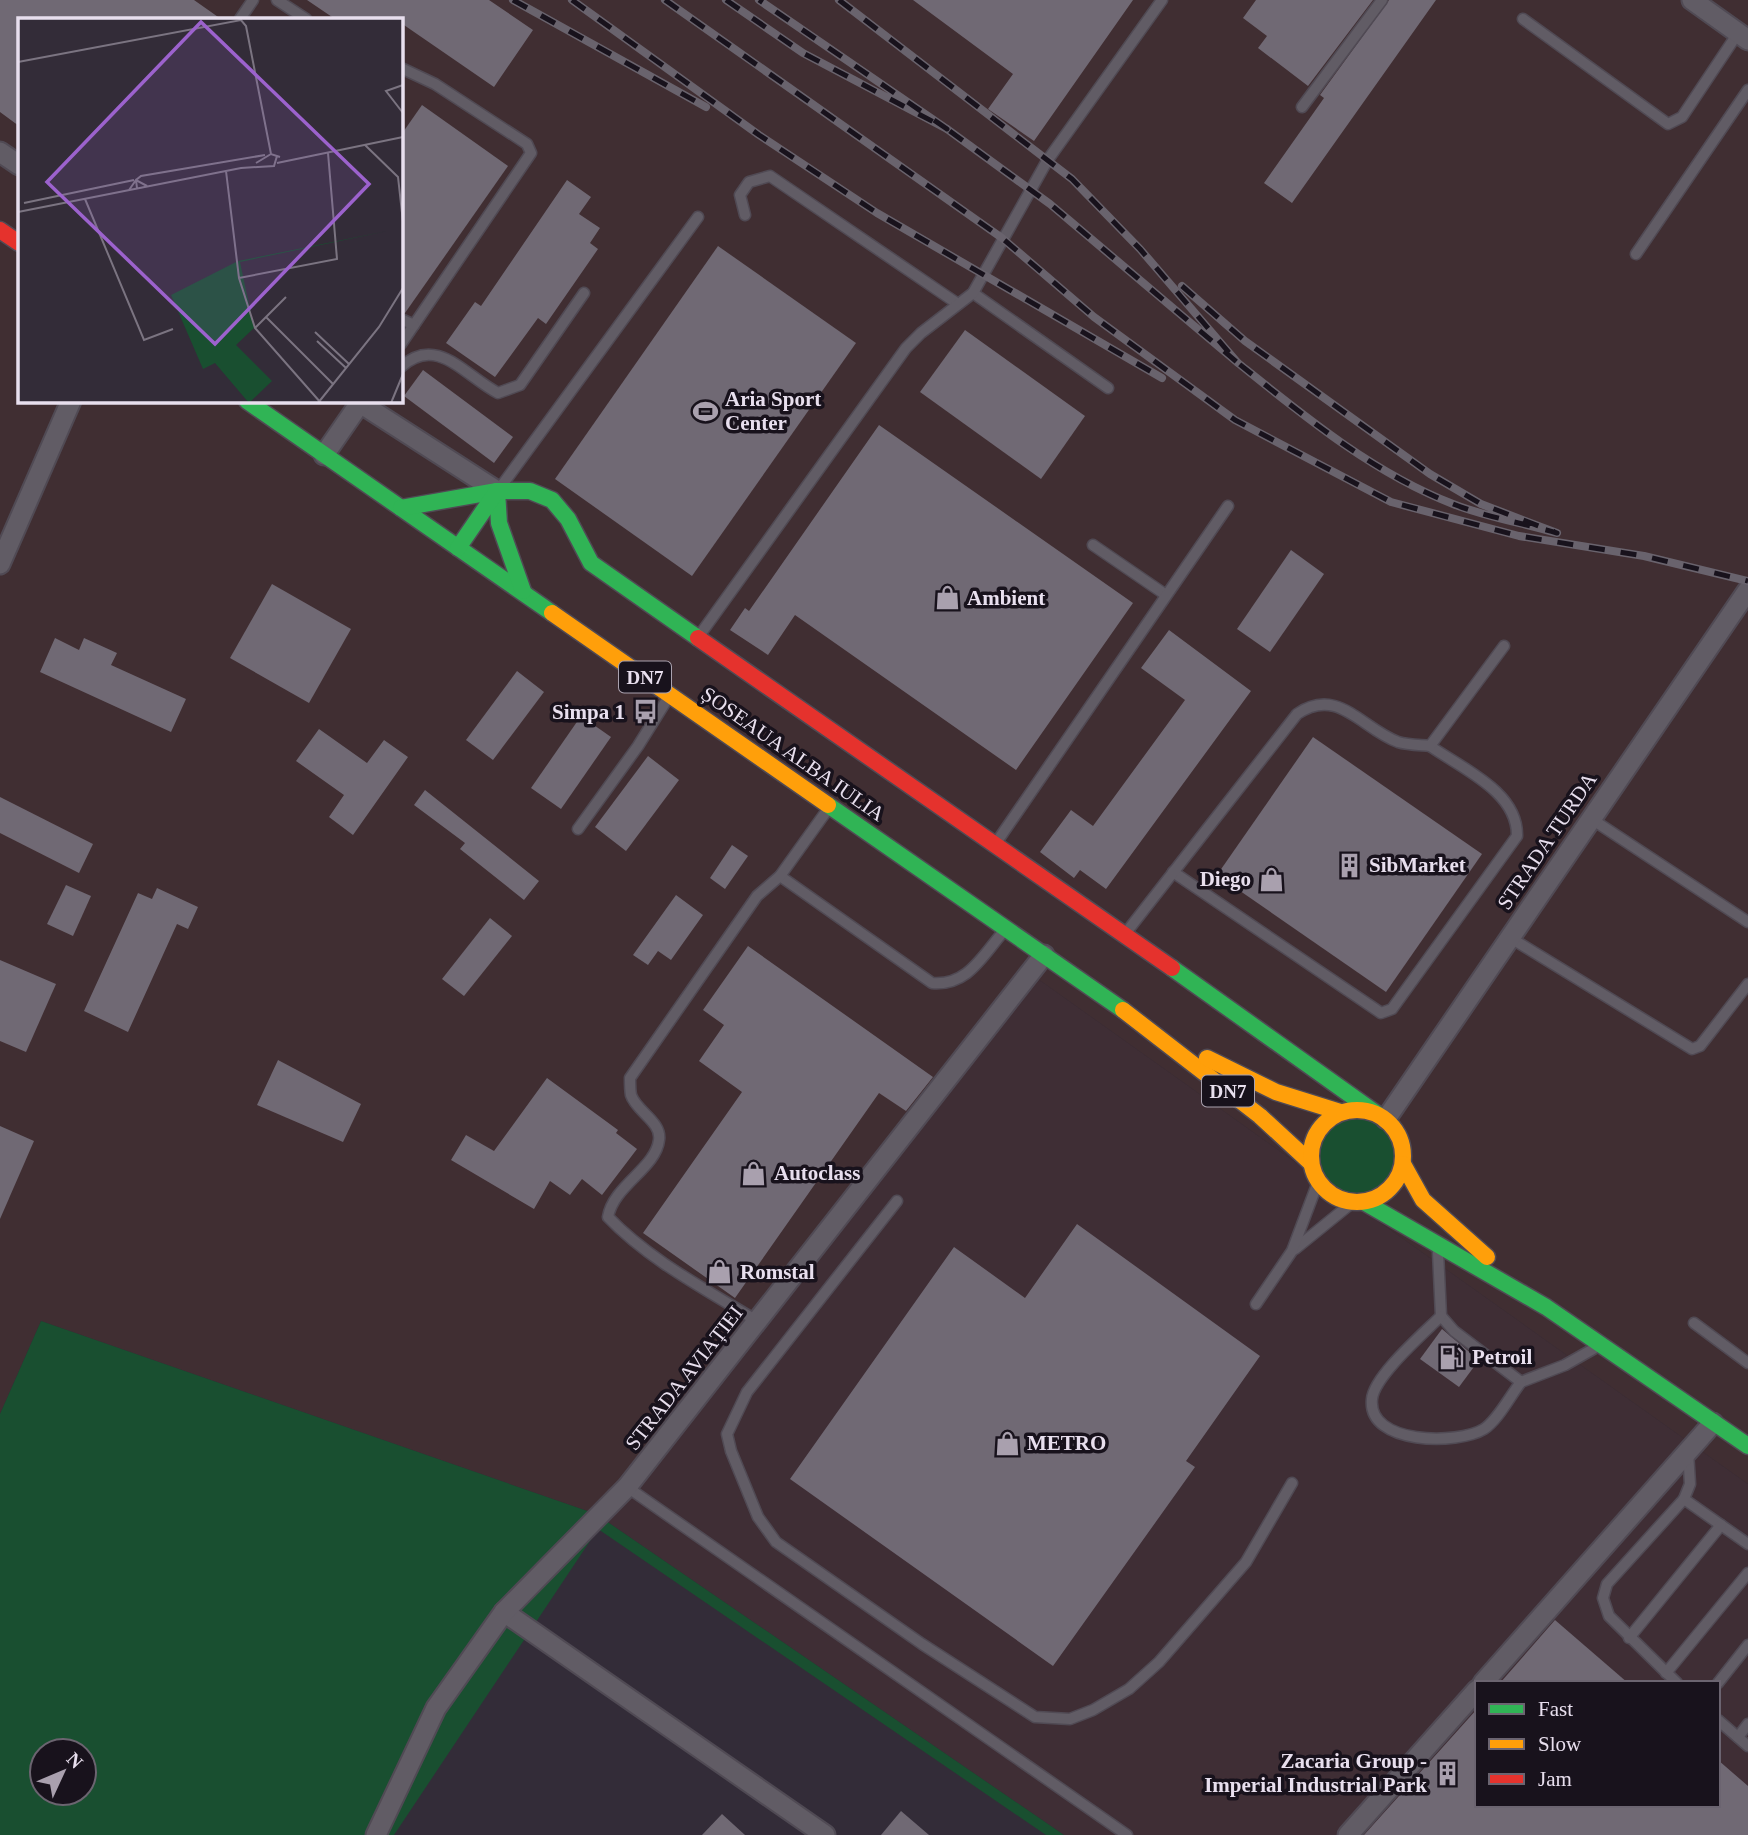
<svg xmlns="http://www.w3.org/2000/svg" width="1748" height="1835" font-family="'Times New Roman',serif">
<rect width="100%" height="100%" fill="#332c38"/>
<path fill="#3f2e35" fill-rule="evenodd" d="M1024 969 1748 1484V1835H1064L596 1514ZM1477 1683H1718V1805H1477Z"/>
<path fill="#402e32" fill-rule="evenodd" d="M0 0H1748V1484L1024 969 596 1514 41 1321 0 1414ZM19 19H401V401H19Z"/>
<g fill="#194f30" fill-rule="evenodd">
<circle cx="1357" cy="1156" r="37"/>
<path d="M41 1321 596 1514 1064 1835H1046L598 1529 394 1835H0V1414ZM42 1751H84V1793H42Z"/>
</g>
<g fill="#706974">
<polygon points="0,0 194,0 221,19 19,19 19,126 0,112"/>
<polygon points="307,0 489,0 533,30 494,87 401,23 401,19 335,19"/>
<polygon points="913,0 1133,0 1034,141 988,109 1013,74"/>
<polygon points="1256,0 1373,0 1308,86 1258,48 1267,36 1243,18"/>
<polygon points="1389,0 1436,0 1292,203 1264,183 1324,98 1320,95"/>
<polygon points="422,105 508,166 405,313 401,312 401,135"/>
<polygon points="567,180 591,197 579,214 600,228 590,243 598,249 546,324 538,318 495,377 446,343 475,302 481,306"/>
<polygon points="718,246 856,343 692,576 555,479"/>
<polygon points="965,330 1085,416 1041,479 920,392"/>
<polygon points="423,370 513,437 494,463 404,396"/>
<polygon points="879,425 1133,603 1016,770 795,615 768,655 730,630 745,608 749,611"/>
<polygon points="1291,550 1324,574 1270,652 1237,629"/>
<polygon points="272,584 351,629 309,703 230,658"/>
<polygon points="1169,630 1251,691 1106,889 1080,870 1074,878 1040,852 1071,810 1093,826 1185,700 1141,668"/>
<polygon points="55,638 79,650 84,638 117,653 111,665 186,699 171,732 40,672"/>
<polygon points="517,671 544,692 493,760 466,740"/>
<polygon points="581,716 611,737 561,809 531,788"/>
<polygon points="319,729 367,763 384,740 408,757 353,835 329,817 344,795 296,761"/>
<polygon points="1313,737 1482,854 1386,992 1217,875"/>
<polygon points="648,756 679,780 626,851 595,827"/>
<polygon points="425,790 539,881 524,900 460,849 465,843 414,805"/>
<polygon points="0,797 93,844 79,873 0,833"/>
<polygon points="732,845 748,856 725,889 710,878"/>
<polygon points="66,885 91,896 73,936 47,924"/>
<polygon points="157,888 198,907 188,929 177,924 128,1032 84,1011 138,893 152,899"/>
<polygon points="676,895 703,915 671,960 658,951 648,965 633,955"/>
<polygon points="490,918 512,936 464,996 442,979"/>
<polygon points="748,946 933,1077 906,1111 879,1093 735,1298 643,1233 742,1092 699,1061 724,1025 703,1010"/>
<polygon points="0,960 56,984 26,1052 0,1041"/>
<polygon points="278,1060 361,1104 343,1142 257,1105"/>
<polygon points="547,1078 618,1130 616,1133 637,1149 602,1195 582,1179 570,1195 550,1181 534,1209 451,1160 466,1135 494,1151"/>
<polygon points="0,1126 34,1141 0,1219"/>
<polygon points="1077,1224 1260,1356 1186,1461 1195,1467 1053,1666 790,1479 954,1247 1025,1298"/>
<polygon points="1442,1329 1479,1360 1459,1387 1420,1359"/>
<polygon points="1555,1620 1628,1683 1500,1683"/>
<polygon points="1477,1709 1477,1805 1718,1805 1718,1760 1748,1786 1748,1835 1364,1835"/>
<polygon points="901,1811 929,1835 881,1835"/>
<polygon points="722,1814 745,1835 702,1835"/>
</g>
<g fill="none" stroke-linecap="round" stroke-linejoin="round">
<defs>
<g id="lane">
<polyline points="277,0 306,19"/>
<polyline points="240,19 253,0"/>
<polyline points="1523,19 1668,124 1682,117 1738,33"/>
<polyline points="401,68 435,84 527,144 531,153 401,344"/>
<polyline points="1302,107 1382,0"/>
<polyline points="745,215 740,195 749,182 770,176 958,304"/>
<polyline points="1636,254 1748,90"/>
<polyline points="973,293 1108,388"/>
<polyline points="401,319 414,325"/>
<path d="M401 367C437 334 465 376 498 393L520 385 584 293"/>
<polyline points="500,488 698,217"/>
<polyline points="1093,545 1166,595"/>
<polyline points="699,636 906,348 921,333 973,293 1047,161 1162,0"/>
<polyline points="1590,818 1748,922"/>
<polyline points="578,829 638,746 668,698"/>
<polyline points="996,843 1228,506"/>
<path d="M1173 872 1381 1013 1392 1009 1517 836C1518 792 1463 769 1430 746"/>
<path d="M780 876 932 983C968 986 982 956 1004 931"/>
<path d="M1125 934 1297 714C1338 686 1361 728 1398 742 1408 745 1420 745 1430 746L1504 646"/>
<polyline points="1509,937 1692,1049 1700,1046 1748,984"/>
<polyline points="897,1201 747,1392 727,1434 731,1451 758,1517 776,1542 922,1644 1035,1717 1070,1719 1093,1710 1129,1689 1159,1662 1246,1562 1292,1483"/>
<polyline points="1295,1249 1353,1202"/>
<polyline points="1438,1252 1441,1316 1454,1331 1521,1382 1565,1365 1595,1348"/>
<polyline points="1256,1304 1292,1251 1318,1182"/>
<path d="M1441 1316C1424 1333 1374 1376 1372 1399 1367 1445 1458 1445 1484 1429 1498 1420 1510 1396 1521 1382"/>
<path d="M757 1321C707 1290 649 1260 608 1217 613 1186 656 1168 659 1140 662 1122 636 1111 631 1095 630 1090 630 1083 630 1078L757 896 780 876 828 809"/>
<polyline points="1694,1323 1748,1363"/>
<polyline points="627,1487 1127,1835"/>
<polyline points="1684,1499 1748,1544"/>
<polyline points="1629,1638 1721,1525"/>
<polyline points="1666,1673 1748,1573"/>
<polyline points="1677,1683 1609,1616 1603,1598 1607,1584 1684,1499 1690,1484 1688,1452"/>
<polyline points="1718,1683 1748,1645"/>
<polyline points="1718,1720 1748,1746"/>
<polyline points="1738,1737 1748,1724"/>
</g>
<g id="street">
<polyline points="1692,0 1748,40"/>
<polyline points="0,152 19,165"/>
<polyline points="357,401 497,491"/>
<polyline points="324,455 360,403"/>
<polyline points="0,564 71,401"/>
<polyline points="1386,1119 1748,590"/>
<polyline points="504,1612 825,1835"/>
<polyline points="1483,1683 1713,1423"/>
<polyline points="376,1835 436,1708 504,1612 627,1487 1044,955"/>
<polyline points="1348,1835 1477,1690"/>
</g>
<g id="fast">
<polyline points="247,401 552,613"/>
<polyline points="401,508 497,491 499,523 523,591"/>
<polyline points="458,548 497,491 530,491 552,500 568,519 591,563 698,638"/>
<polyline points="828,805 1123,1010"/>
<polyline points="1172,968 1377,1114"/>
<polyline points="1364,1202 1546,1307 1748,1446"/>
</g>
<g id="slow">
<polyline points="552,613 828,805"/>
<polyline points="1123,1010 1260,1116 1311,1163"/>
<polyline points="1207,1058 1276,1092 1340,1112"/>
<circle cx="1357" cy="1156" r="46"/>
<polyline points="1403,1164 1423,1200 1487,1257"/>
</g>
<g id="jam">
<polyline points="0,230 19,243"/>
<polyline points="698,638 1172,968"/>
</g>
</defs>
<use href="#lane" stroke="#504a54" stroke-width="13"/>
<use href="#street" stroke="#504a54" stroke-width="23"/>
<use href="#fast" stroke="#504a54" stroke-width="19"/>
<use href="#slow" stroke="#504a54" stroke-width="19"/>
<use href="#jam" stroke="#504a54" stroke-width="19"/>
<use href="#lane" stroke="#615c65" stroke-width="10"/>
<use href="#street" stroke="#615c65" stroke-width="19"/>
<use href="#fast" stroke="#30b455" stroke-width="16"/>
<use href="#slow" stroke="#ff9f0a" stroke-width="16"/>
<use href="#jam" stroke="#e5322d" stroke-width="16"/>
<defs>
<g id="rail">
<polyline points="513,0 706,107"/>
<polyline points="572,0 759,135 877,213 1162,378"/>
<polyline points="665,0 1002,238 1094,317 1235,420 1391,502 1519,536 1644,556 1748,581"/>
<polyline points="726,0 803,53 947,129 759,0"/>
<polyline points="839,0 1072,179 1140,249 1238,363 1050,204 947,129"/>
<path d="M1182 286 1245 341 1430 474 1481 504 1557 533C1523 523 1486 517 1453 504 1373 473 1304 416 1238 363"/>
</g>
</defs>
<use href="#rail" stroke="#69636d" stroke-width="8"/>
<use href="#rail" stroke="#18121c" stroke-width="5" stroke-dasharray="16" stroke-linecap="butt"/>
</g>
<defs>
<symbol id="stadium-bare" viewBox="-9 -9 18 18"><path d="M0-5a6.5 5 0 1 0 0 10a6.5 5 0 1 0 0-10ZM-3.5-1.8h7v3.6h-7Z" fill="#a9a0ae" stroke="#18121c" stroke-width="2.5" paint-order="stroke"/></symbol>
<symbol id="shop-bare" viewBox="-9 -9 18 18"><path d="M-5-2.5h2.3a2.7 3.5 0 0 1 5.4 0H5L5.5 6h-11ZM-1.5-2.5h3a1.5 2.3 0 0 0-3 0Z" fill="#a9a0ae" stroke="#18121c" stroke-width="2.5" paint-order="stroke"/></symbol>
<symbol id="bus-bare" viewBox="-9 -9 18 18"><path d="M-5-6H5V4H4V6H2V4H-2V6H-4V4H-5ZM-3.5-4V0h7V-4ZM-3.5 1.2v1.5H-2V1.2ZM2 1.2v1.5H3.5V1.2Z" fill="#a9a0ae" stroke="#18121c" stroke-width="2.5" paint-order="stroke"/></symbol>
<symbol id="building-bare" viewBox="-9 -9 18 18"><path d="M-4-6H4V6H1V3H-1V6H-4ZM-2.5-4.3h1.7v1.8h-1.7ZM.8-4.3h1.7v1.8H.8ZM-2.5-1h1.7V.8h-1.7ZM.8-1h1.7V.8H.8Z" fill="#a9a0ae" stroke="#18121c" stroke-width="2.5" paint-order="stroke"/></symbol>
<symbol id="fuel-bare" viewBox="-9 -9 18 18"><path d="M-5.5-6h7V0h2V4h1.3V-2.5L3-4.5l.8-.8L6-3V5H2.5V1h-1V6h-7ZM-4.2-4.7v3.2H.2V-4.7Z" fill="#a9a0ae" stroke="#18121c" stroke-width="2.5" paint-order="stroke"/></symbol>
</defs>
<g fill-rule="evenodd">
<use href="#stadium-bare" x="688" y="394" width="35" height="35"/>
<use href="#shop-bare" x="930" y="580" width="35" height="35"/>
<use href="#bus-bare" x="628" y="694" width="35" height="35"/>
<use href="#building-bare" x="1332" y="848" width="35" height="35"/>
<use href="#shop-bare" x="1254" y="862" width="35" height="35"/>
<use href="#shop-bare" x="736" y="1156" width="35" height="35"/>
<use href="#shop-bare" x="702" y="1254" width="35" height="35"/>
<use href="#fuel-bare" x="1434" y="1340" width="35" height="35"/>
<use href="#shop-bare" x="990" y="1426" width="35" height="35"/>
<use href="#building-bare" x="1430" y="1756" width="35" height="35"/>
</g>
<g text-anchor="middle" stroke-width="7" stroke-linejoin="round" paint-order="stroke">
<g fill="#18121c" stroke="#aaa2af" stroke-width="2">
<rect x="619" y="661.5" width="52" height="31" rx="5"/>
<rect x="1202" y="1075.5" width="52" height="31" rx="5"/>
</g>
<g font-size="19" font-weight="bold" fill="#e8dfee">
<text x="645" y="684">DN7</text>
<text x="1228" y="1098">DN7</text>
</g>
<g font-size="21" font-weight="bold" fill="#e8dfee" stroke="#18121c" text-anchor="start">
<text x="725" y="406">Aria Sport<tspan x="725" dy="24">Center</tspan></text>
<text x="967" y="605">Ambient</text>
<text x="625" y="719" text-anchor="end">Simpa 1</text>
<text x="1369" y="872">SibMarket</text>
<text x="1251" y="886" text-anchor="end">Diego</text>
<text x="774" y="1180">Autoclass</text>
<text x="740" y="1279">Romstal</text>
<text x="1472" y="1364">Petroil</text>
<text x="1027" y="1450">METRO</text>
<text x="1427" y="1768" text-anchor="end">Zacaria Group -<tspan x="1427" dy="24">Imperial Industrial Park</tspan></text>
</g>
<g font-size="21" fill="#e8dfee" stroke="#18121c">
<text transform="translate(793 754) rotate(35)" y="7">ȘOSEAUA ALBA IULIA</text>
<text transform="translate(1547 841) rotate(-56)" y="7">STRADA TURDA</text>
<text transform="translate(684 1378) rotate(-52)" y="7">STRADA AVIAȚIEI</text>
</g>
</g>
<g transform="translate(18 18)">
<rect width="385" height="385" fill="#332c38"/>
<path d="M369 213 222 244 236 310 218 327 254 363 231 385 197 345 185 351 153 277 220 243Z" fill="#194f30"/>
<path fill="none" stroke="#7b7481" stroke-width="2" d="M0 44 223 2 228 8 253 136M385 67 368 73 385 95M347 127 380 159 385 204M238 145 253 136 262 139M259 145 385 119M208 153 221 260 237 310 303 385M119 170 118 162 123 158 247 137M111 172 118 162 129 168M67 181 126 322 155 311M6 185 116 162M0 194 223 150 256 148 259 138M221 260 319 241 310 135M248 299 315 366M237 310 268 279M297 314 331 346M299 323 328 350M300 385 361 309 385 270M373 385 385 356"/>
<path fill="#9c62cd" fill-opacity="0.15" stroke="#9c62cd" stroke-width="3.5" d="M183 4 351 166 197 326 29 164Z"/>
<rect width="385" height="385" fill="none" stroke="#e8dfee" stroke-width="3.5"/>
</g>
<rect x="1475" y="1681" width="245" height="126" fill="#18121c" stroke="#6b6470" stroke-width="2"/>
<rect x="1489" y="1704" width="35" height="10" fill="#30b455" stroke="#6b6470" stroke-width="2"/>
<text x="1538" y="1716" font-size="21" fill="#e8dfee">Fast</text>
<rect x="1489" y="1739" width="35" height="10" fill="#ff9f0a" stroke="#6b6470" stroke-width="2"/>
<text x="1538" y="1751" font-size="21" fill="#e8dfee">Slow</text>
<rect x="1489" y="1774" width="35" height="10" fill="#e5322d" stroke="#6b6470" stroke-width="2"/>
<text x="1538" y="1786" font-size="21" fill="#e8dfee">Jam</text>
<g transform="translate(63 1772) rotate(46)"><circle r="33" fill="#18121c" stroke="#6b6470" stroke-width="2"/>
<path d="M0-5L12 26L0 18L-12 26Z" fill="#a9a0ae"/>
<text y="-10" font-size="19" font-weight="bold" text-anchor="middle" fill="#e8dfee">N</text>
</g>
</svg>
